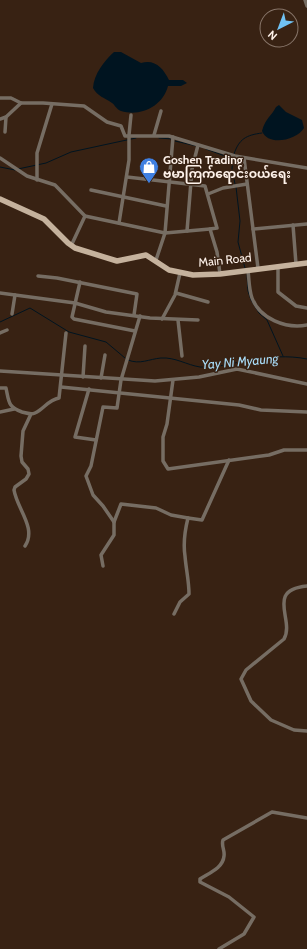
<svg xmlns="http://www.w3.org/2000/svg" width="307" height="949" font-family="Cabin,'Noto Sans Myanmar',sans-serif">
<rect width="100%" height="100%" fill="#382213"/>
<g fill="#001420">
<path d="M114 52H121L141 63C155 59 163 68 169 80H183L187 83 181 86H168C163 106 141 117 121 111 116 109 115 105 112 103 104 97 98 97 93 88 94 74 104 61 114 52Z"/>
<path d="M279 105 286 112 302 120 304 128C297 140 268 147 262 131 266 117 271 117 276 107Z"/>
</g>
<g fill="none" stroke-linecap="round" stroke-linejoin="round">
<g stroke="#001420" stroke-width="1">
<polyline points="159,138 172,139"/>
<polyline points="175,141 201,147"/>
<polyline points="206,149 233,159"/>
<path d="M234 154C239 139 246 135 262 133"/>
<polyline points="233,157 232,169 235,184"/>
<polyline points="0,167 15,170"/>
<polyline points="18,169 46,163 71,152 136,138"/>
<polyline points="236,187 240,221 238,242 245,268"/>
<polyline points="247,275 248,291 251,300 259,313 267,320 283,356"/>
<polyline points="0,322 30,308 69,332 106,342 125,358"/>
<path d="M128 360C140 365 149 359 161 358 175 357 187 365 200 367 217 368 233 363 249 360 268 357 288 355 307 359"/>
</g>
<g stroke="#766d63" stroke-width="3.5">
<polyline points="305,0 307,6"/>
<polyline points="0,98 11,98 21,103"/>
<polyline points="0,119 6,117 21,103 43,103 84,106 107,122 121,126 125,136 169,136 235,156 307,168"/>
<polyline points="5,132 6,117"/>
<polyline points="154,135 161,111"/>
<polyline points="0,158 27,176 55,185 85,216 165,233 210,229"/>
<polyline points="244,158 258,268"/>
<polyline points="127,177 205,186 217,228 210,229 217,252 220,274"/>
<polyline points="37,180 37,153 52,104"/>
<polyline points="91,190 166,206"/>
<polyline points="208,194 223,188 247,184"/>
<polyline points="119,223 129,160 129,135 131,115"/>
<polyline points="293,225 296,264"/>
<polyline points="253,229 307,224"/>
<polyline points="187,231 192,169 198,145"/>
<polyline points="71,246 85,216"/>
<polyline points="156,260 165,233 173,137"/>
<polyline points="278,266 278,292 296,306 307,308"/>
<path d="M248 270C249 279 249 290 252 298 260 319 286 329 307 325"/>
<polyline points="38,276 57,278 137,294 134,315"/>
<polyline points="80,282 72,317 74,319 135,331"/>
<polyline points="0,293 75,303 106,312 150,318 198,320"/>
<polyline points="176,293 208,302"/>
<polyline points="12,314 15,295"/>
<polyline points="162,319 175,295 180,273"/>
<polyline points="178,320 182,356"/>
<polyline points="0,333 7,330"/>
<polyline points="0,371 155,381 199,377 237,369 307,384"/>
<polyline points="83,377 85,346"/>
<polyline points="101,378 105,355"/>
<polyline points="173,380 167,424 163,437 163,461 168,469 269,455 284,450 307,450"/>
<polyline points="61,387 239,405 261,410 307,412"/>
<path d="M0 388H6C9 402 8 407 22 412 26 413 31 415 35 413 44 409 48 400 59 398L66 333"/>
<polyline points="89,389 75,437 96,440"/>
<polyline points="0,412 14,409"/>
<polyline points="114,522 103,506 93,495 86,476 91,466 103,407 117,408 121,380 140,316"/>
<path d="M25 546C37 528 17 509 14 490L15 487 26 479 29 474 28 469 22 462 21 456 23 431 31 414"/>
<polyline points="103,566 101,555 114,535 114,522 121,504 156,508 171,515 188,518"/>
<path d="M307 586C265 590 295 620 284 639L246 670 241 679 251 701 271 720 294 730 307 731"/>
<path d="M174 614 180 602 189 594C189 581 186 569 185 556 183 543 185 530 188 518L202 520 229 460"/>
<path d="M219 949 244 934 254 917 229 897 200 882V879C209 873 223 868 224 856 225 850 221 846 223 840L272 812 307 818"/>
</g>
<polyline stroke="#c5b29d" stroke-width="5.5" points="0,199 44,219 68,243 75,248 117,261 146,255 169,270 193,275 220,274 307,263"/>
</g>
<defs>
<symbol id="shop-pin" viewBox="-11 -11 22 30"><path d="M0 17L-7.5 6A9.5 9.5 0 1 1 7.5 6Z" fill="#3f7fe0" stroke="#382213"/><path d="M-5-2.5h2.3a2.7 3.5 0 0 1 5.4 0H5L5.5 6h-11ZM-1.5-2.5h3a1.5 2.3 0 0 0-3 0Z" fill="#fff"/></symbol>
</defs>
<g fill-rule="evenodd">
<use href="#shop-pin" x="138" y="156" width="22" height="30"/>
</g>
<g text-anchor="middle" stroke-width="3" stroke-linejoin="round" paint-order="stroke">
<g font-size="12" font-weight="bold" fill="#fef2ea" stroke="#382213" text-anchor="start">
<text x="163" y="164">Goshen Trading<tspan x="163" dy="14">ဗမာကြက်ရောင်းဝယ်ရေး</tspan></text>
</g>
<g font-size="12" fill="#fef2ea" stroke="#382213">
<text transform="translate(225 260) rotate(-6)" y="4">Main Road</text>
</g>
<g font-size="13" font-style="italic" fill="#a9ddf9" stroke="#382213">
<text transform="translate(240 361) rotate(-5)" y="5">Yay Ni Myaung</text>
</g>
</g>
<g transform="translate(279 28) rotate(222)"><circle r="19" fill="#382213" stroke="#877569"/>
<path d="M0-3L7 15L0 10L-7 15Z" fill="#70c2f4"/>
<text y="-6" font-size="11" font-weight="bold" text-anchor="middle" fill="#fef2ea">N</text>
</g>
</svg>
